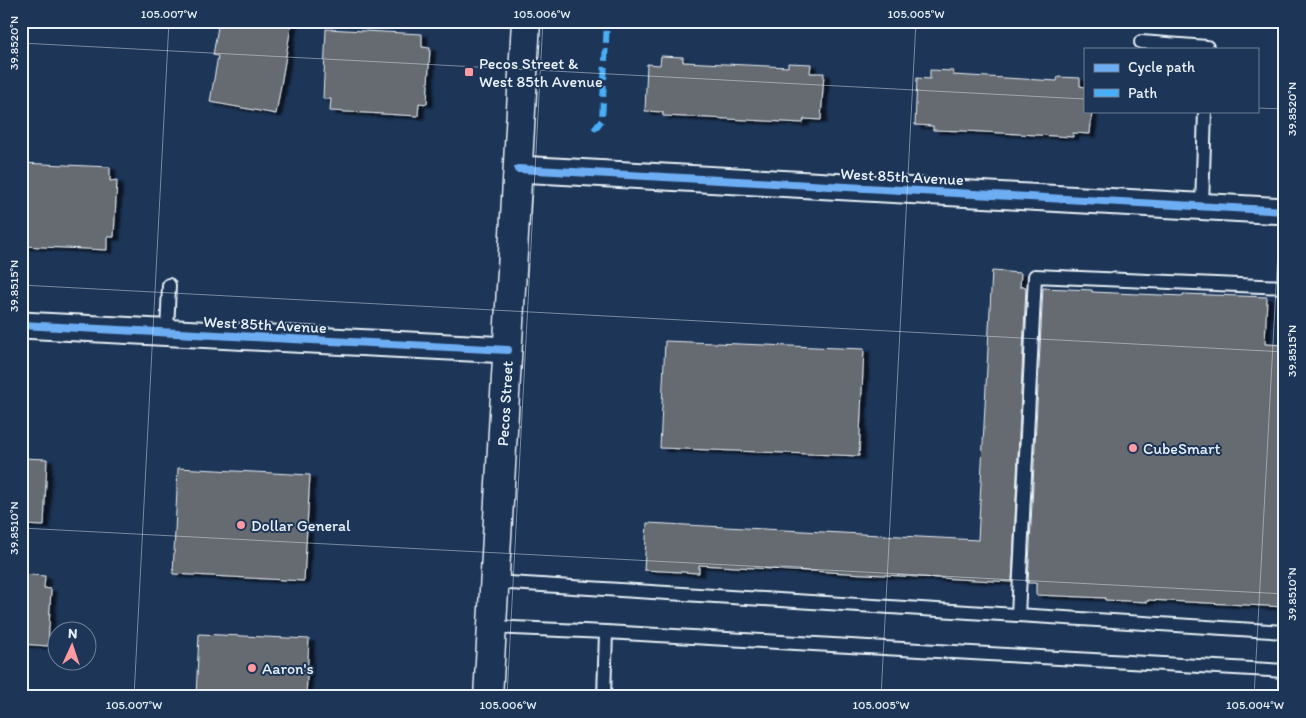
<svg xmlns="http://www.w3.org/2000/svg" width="1306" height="718" font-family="Itim,sans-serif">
<defs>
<filter id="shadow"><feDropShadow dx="5.5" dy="3" stdDeviation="1" flood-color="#0009"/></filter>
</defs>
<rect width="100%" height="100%" fill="#1d3557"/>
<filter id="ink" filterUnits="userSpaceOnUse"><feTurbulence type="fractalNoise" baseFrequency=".02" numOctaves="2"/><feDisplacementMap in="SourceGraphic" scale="10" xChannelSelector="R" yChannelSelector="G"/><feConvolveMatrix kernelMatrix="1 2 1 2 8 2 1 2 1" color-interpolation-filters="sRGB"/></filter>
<g filter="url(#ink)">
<g fill="#666a71" stroke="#e8f1f8" filter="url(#shadow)">
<polygon points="219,21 292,21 276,114 210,102 218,56 213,55"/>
<polygon points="326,29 422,34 422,47 430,48 427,104 419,103 418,116 330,111 331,99 323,99"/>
<polygon points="661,56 683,57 683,62 788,67 788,63 811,64 810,73 824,73 821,120 804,119 803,123 708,118 663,116 663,112 645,111 647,64 660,65"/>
<polygon points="930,70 953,71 953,75 1057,81 1058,77 1080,78 1080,86 1085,87 1085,111 1092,111 1090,134 1073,133 1073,137 965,131 933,130 933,126 915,125 917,78 930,79"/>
<polygon points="21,163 110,167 110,181 117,180 114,237 107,237 107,250 21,246"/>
<polygon points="992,271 1021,273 1020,287 1026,287 1012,582 699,565 699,573 644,570 647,523 978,540"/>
<polygon points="1043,288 1092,290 1092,292 1183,296 1183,294 1267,297 1265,344 1285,345 1285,607 1148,600 1148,602 1105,600 1105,598 1036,595 1036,583 1028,583"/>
<polygon points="665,341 864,349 859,456 660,448"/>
<polygon points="21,458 47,459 44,526 21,525"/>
<polygon points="178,468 310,475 304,581 173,574"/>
<polygon points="21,574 45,576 44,588 51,589 48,646 21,644"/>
<polygon points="199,634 309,639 306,697 196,697"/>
</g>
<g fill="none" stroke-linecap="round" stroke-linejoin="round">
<defs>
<g id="service">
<polyline points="1141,42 1207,47 1207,49"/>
<polyline points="1202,206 1205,111"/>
<polyline points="167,333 169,285"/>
<polyline points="495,582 1285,632"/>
<polyline points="1018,615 1035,276 1285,287"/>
<polyline points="492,627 606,632 604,697"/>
<polyline points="606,632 1285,671"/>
</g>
<g id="minor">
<polyline points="518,169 1285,211"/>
<polyline points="21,325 508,350"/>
</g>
<g id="secondary">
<path id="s1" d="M488 697 526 21"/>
</g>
</defs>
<use href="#service" stroke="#e8f1f8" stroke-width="16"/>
<use href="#minor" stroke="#e8f1f8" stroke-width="29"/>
<use href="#secondary" stroke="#e8f1f8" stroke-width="31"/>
<use href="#service" stroke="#1d3557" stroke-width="12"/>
<use href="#minor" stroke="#1d3557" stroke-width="25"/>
<use href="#secondary" stroke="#1d3557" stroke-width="28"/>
<polyline stroke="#49aef6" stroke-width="6" stroke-dasharray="12 6" stroke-linecap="butt" points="594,130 602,120 607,21"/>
<defs>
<g id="cycleway">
<polyline points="518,169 1285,211"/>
<polyline points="21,325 508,350"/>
</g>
</defs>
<use href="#cycleway" stroke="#1d3557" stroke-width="11"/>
<use href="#cycleway" stroke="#6dadf4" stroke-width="8"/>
</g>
</g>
<path fill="none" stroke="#e8f1f8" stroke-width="1" stroke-opacity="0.45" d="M21 43 1085 99M1257 108 1285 109M21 285 1285 352M21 528 1285 594M134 697 169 21M507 697 543 21M881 697 916 21M1254 697 1285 120"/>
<g fill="#ff9aa2" stroke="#1d3557" stroke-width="2">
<rect x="464" y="67" width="10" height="10" rx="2.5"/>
<circle cx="1133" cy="448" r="5"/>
<circle cx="241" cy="525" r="5"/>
<circle cx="252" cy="668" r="5"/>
</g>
<g text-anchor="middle" stroke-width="4" stroke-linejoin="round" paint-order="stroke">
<g font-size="16" fill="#e8f1f8" stroke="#1d3557" text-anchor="start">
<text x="479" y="69">Pecos Street &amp;<tspan x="479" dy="18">West 85th Avenue</tspan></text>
<text x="1143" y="454">CubeSmart</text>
<text x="251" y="531">Dollar General</text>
<text x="262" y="674">Aaron's</text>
</g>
<g font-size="16" fill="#e8f1f8" stroke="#1d3557">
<text transform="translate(902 176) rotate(3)" y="6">West 85th Avenue</text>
<text transform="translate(265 324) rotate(3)" y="6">West 85th Avenue</text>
<text dy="6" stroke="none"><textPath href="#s1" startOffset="294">Pecos Street</textPath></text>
</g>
</g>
<rect width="1306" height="718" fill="none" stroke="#1d3557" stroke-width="55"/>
<rect x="1084" y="48" width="175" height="65" fill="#1d3557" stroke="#6e8097"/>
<rect x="1094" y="64" width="25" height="8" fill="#6dadf4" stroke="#6e8097"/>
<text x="1128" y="72" font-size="15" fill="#e8f1f8">Cycle path</text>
<rect x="1094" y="89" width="25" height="8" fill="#49aef6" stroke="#6e8097"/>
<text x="1128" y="98" font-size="15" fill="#e8f1f8">Path</text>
<g transform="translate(72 646) rotate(3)"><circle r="24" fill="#1d3557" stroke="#6e8097"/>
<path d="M0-4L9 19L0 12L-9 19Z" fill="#ff9aa2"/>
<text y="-8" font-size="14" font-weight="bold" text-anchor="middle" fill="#e8f1f8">N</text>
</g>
<rect x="28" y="28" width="1250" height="662" fill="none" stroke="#e8f1f8" stroke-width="2"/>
<g font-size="12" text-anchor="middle" fill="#e8f1f8">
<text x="169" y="18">105.007°W</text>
<text x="542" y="18">105.006°W</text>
<text x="916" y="18">105.005°W</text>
<text transform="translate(14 43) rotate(-90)" y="4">39.8520°N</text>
<text transform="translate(1292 109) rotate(-90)" y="4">39.8520°N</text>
<text transform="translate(14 286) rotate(-90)" y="4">39.8515°N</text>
<text transform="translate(1292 351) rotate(-90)" y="4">39.8515°N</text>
<text transform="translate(14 528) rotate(-90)" y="4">39.8510°N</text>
<text transform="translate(1292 594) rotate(-90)" y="4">39.8510°N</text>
<text x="134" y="709">105.007°W</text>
<text x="508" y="709">105.006°W</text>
<text x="881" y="709">105.005°W</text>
<text x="1255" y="709">105.004°W</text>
</g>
</svg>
